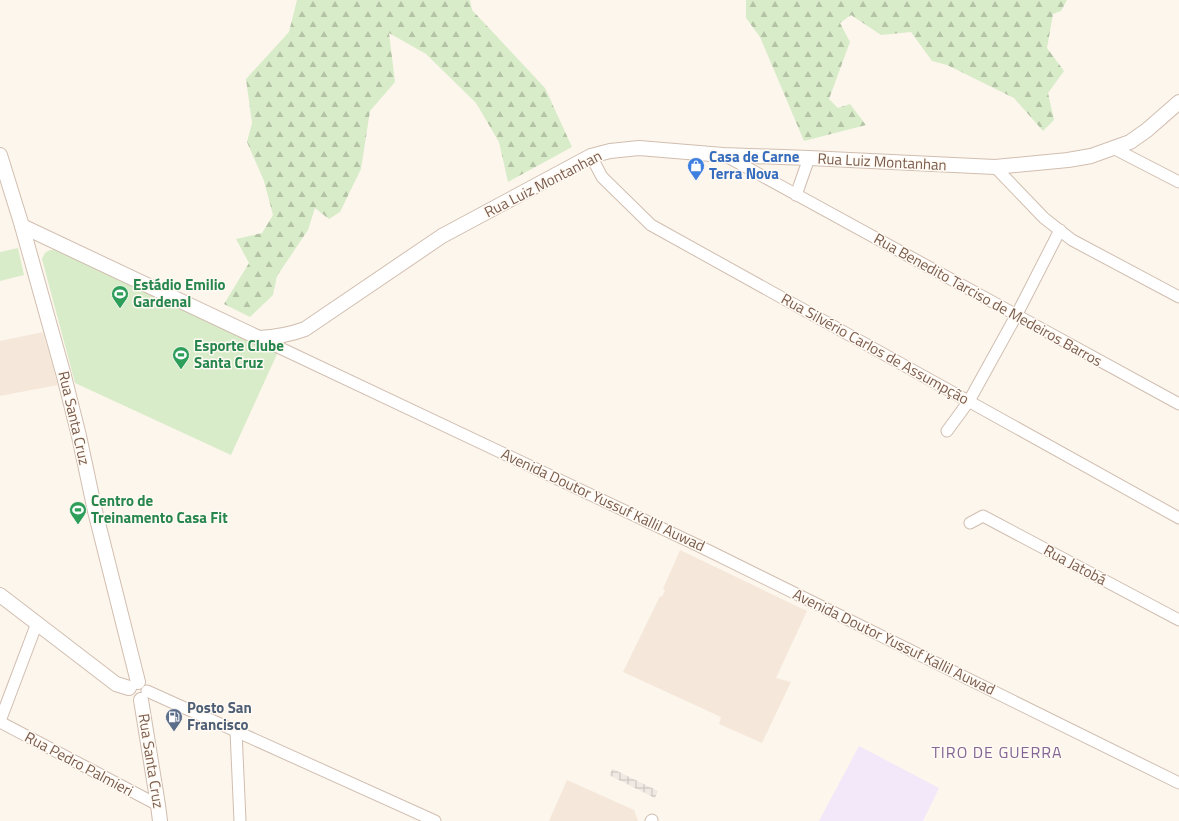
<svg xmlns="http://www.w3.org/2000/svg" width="1179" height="821" font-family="'Titillium Web',sans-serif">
<defs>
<pattern id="industrial-grid" width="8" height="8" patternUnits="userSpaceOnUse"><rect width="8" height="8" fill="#efe9e4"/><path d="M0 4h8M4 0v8" fill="none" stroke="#c7c0bb"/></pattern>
<pattern id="forest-firs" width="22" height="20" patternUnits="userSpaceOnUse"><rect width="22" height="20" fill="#d8ecc9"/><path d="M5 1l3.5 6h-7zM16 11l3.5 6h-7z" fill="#b4c2a5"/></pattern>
</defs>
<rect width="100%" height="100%" fill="#fdf6ec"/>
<g fill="#f5e8da">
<polygon points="43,332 58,385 0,396 0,341"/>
<polygon points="680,550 807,611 776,678 791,682 762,743 719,724 721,717 623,672 660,596 662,597 665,590 663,589"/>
<polygon points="567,780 634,810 638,821 549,821"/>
</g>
<polygon fill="url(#industrial-grid)" points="613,769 658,791 655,798 609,775"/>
<polygon fill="#f3e8fa" points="859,746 939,788 923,821 819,821"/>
<g fill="url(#forest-firs)">
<polygon points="297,0 470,0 472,10 545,88 572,147 508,182 499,142 476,103 426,54 389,33 395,82 370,111 361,169 340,212 329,219 315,208 308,230 277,276 273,295 250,317 224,304 249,263 236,239 262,233 273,215 264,181 247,142 252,123 246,79 289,32"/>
<polygon points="746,0 1067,0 1061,11 1053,14 1047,48 1064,71 1048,93 1054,120 1043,131 1014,98 947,65 932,61 911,32 881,35 851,15 840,23 850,42 829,99 838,108 850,104 866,125 804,141 760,37 746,18"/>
</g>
<g fill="#d8ecc9">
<polygon points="18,248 24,275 0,281 0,252"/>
<path d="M57 249 278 352 231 455 75 383 42 259C45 251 48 250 57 249Z"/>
</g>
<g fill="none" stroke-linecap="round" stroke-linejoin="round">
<defs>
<g id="minor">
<polyline points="1113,148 1179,182"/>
<polyline points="724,155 1179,404"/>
<polyline points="591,156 602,177 651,225 1179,518"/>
<polyline points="995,167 1044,218 1072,240 1179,297"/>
<polyline points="796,195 809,158"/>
<polyline points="259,338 697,545 1179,783"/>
<polyline points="947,431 969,401 1016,316 1060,230"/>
<polyline points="970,523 983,516 1179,620"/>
<polyline points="147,691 435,821"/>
<polyline points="0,721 37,623"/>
<polyline points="0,722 158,805"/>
<polyline points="236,731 240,821"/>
<polyline points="651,821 652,820"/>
</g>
<g id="tertiary">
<polyline points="0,155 22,226 64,376 79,436 95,511 138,682"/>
<path d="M22 226 259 338C276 337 289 335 305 329L442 236 591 156 610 151 639 148 723 155 809 158 995 167 1068 160 1091 156 1130 142 1147 130 1179 102"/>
<polyline points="0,595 116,684 129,688"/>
<polyline points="141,700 158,805 160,821"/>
</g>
</defs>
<use href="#minor" stroke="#d1beb0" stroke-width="13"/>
<use href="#tertiary" stroke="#d1beb0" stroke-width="16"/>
<use href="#minor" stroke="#fff" stroke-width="11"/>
<use href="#tertiary" stroke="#fff" stroke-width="14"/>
</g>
<defs>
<symbol id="shop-pin" viewBox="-11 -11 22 30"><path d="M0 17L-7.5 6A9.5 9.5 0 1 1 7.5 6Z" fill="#3f7fe0" stroke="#fffaf3"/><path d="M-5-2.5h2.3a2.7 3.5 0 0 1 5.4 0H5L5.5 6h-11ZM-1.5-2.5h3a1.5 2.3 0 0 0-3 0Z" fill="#fff"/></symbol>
<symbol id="stadium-pin" viewBox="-11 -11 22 30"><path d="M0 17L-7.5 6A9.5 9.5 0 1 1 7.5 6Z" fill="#2e9e5b" stroke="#fffaf3"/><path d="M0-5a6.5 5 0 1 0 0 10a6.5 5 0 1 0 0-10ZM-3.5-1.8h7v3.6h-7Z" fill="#fff"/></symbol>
<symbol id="fuel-pin" viewBox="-11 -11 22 30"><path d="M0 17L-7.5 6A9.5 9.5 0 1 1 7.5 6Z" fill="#5c6f8a" stroke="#fffaf3"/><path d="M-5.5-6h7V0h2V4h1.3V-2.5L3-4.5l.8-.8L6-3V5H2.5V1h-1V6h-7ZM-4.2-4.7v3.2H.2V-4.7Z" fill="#fff"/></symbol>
</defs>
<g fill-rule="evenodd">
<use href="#shop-pin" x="686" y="156" width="20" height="27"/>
<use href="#stadium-pin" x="110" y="284" width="20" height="27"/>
<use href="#stadium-pin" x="171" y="345" width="20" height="27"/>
<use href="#stadium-pin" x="68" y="500" width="20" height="27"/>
<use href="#fuel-pin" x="164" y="707" width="20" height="27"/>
</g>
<g text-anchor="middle" stroke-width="3" stroke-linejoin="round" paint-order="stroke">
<g font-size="15" font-weight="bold" fill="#366cbe" stroke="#fffaf3" text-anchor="start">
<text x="709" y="162">Casa de Carne<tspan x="709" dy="17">Terra Nova</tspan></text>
</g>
<g font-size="15" fill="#7a5c4d" stroke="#fffaf3">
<text transform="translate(882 162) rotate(3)" y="5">Rua Luiz Montanhan</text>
<text transform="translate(543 184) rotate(-27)" y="5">Rua Luiz Montanhan</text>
<text transform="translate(988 300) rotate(29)" y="5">Rua Benedito Tarciso de Medeiros Barros</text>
<text transform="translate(875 349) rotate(29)" y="5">Rua Silvério Carlos de Assumpção</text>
<text transform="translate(74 418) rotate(77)" y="5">Rua Santa Cruz</text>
<text transform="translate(603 500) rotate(25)" y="5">Avenida Doutor Yussuf Kallil Auwad</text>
<text transform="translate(1075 565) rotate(28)" y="5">Rua Jatobá</text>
<text transform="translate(894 642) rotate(26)" y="5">Avenida Doutor Yussuf Kallil Auwad</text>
<text transform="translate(151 761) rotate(81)" y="5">Rua Santa Cruz</text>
<text transform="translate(79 764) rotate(28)" y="5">Rua Pedro Palmieri</text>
</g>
<g font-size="15" font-weight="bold" fill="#27864d" stroke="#fffaf3" text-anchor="start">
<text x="133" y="290">Estádio Emilio<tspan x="133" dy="17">Gardenal</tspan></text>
<text x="194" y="351">Esporte Clube<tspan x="194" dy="17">Santa Cruz</tspan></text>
<text x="91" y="506">Centro de<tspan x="91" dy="17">Treinamento Casa Fit</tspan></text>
</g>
<g font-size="15" font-weight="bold" fill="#4e5e75" stroke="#fffaf3" text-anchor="start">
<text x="187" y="713">Posto San<tspan x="187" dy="17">Francisco</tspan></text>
</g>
<g font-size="16" letter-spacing="1" fill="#846695" stroke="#fffaf3">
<text x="997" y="758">TIRO DE GUERRA</text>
</g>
</g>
</svg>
